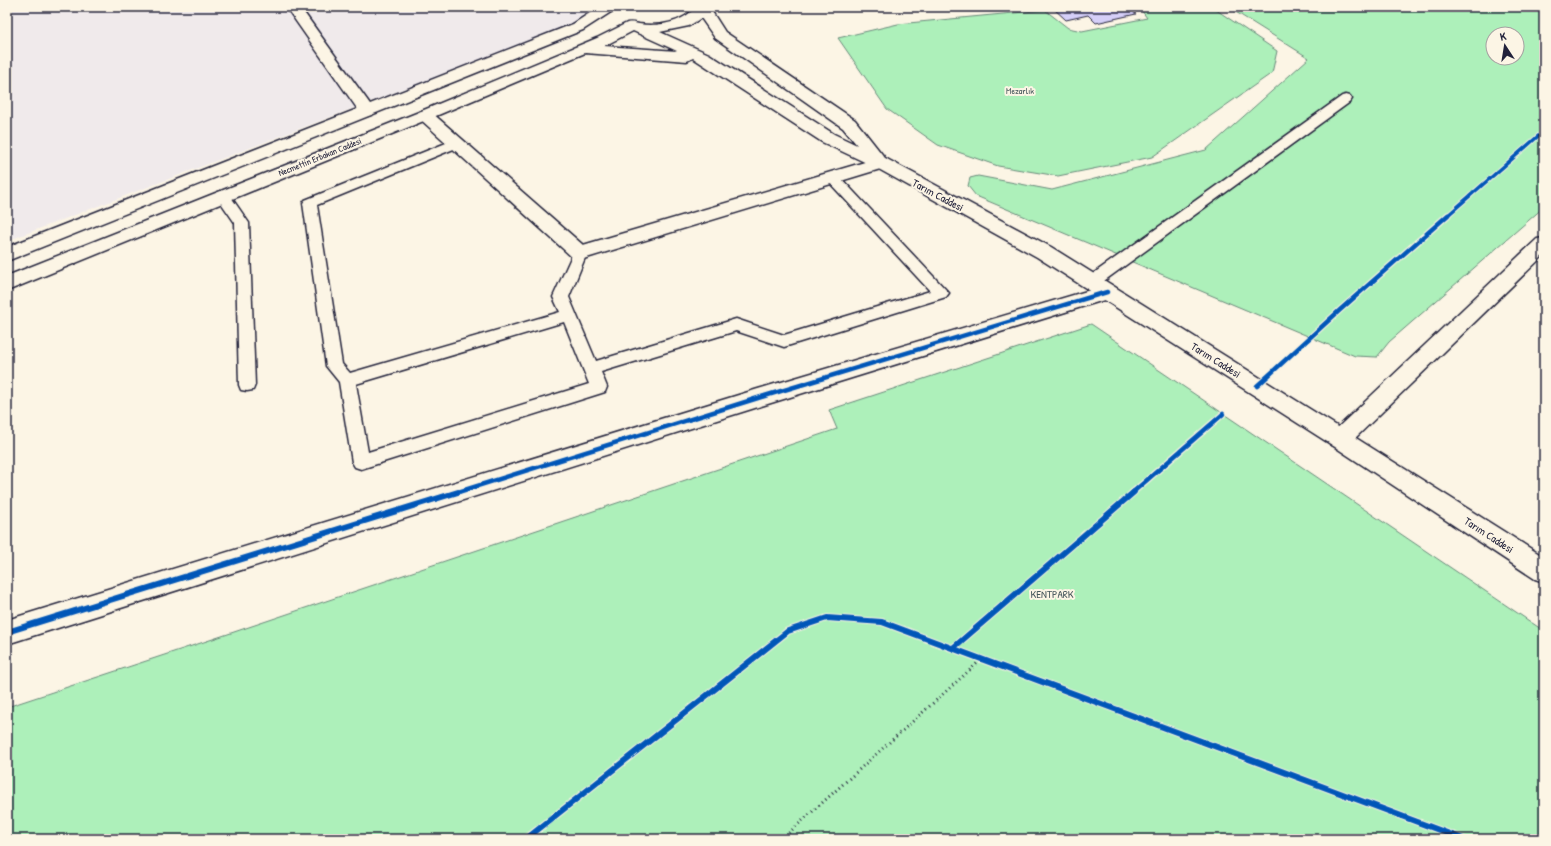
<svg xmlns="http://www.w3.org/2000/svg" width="1551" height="846" font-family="'Patrick Hand',sans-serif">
<rect width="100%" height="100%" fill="#fcf5e5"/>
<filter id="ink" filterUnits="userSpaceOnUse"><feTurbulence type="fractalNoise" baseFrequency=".025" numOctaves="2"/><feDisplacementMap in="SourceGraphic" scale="8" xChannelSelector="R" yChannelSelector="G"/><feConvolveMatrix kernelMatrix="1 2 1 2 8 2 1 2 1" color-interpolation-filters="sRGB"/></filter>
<g filter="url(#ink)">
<polygon fill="#f0eaeb" points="7,7 618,7 7,241"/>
<g fill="#adf0ba" stroke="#68897a" fill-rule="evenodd">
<polygon points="1139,7 1212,7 1277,51 1272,73 1152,157 1058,176 998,166 938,145 887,109 838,38 898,24 1045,10 1068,28 1082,31 1147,18"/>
<path d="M1231 7H1544V207L1389 342 1377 357 1355 356 976 196 968 186 970 178 978 176 1052 190 1206 150 1309 58 1231 9ZM1493 34H1517V58H1493Z"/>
<polygon points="1091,324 1544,631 1544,839 7,839 7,707 234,632 837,429 829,410"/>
</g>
<polygon fill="#d5cff8" stroke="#22223b" points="1052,7 1127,7 1136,14 1096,23 1088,15 1066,20"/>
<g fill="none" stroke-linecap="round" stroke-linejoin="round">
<defs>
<g id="service">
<polygon points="1346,95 1350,96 1352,99 1350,102 1097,286 1092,287 1087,286 1085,282 1087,278 1342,96"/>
<path d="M456 139 461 140 463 143 461 146 317 205 342 364 350 373 560 312 553 297 573 253 575 249 580 248 585 249 587 253 569 297 596 361 736 319 784 335 930 291 828 181 826 178 828 175 833 174 838 175 949 293 946 297 784 347 736 331 601 372 607 387 605 392 361 469 355 467 352 462 339 382 326 366 303 203 305 200ZM564 322 589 384 368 452 356 384Z"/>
<polygon points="224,192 229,194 249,223 255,385 253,390 247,391 241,390 239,385 235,223 217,197 219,194"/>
</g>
<g id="minor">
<polygon points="286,7 300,7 375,111 373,114 367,116 361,114"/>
<polygon points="425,110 431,112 583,245 875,159 881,158 887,159 890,163 887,167 580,260 573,258 419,118 417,115 419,112"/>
<polygon points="1544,238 1544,255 1348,445 1340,448 1332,445 1329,439 1332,433 1537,239"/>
<polygon points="1107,285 1114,287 1117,292 1114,297 758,407 7,644 7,620 758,389"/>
</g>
<g id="tertiary">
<polygon points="599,7 616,7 614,10 583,30 7,261 7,247 573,24"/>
<path d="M695 7H709L725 32 855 120 885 158 1051 247 1348 433 1544 557V582L1535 579 1332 445 1037 257 875 167 822 142 693 58 687 61 585 53 431 118 7 291V276L419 112 597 38 627 23C632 22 634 23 639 24 657 27 684 23 695 7ZM701 18 715 38 843 128 857 145 834 134 709 54 660 32 689 26ZM633 31 677 51 604 46Z"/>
</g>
</defs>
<use href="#service" stroke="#22223b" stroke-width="3"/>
<use href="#minor" stroke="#22223b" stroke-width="3"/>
<use href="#tertiary" stroke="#22223b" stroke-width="3"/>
<polyline stroke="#22223b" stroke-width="3" stroke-dasharray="1 3.5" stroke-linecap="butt" points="782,839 982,659"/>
<use href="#service" fill="#fcf5e5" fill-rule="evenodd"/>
<use href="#minor" fill="#fcf5e5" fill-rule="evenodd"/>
<use href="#tertiary" fill="#fcf5e5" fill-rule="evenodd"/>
<defs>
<polyline id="cycleway-far2" points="1447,216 1544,131"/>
<g id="cycleway-far1">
<polyline points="1257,386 1340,310 1448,215"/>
<polyline points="455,493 758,398 1107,292"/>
<polyline points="1132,493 1223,414"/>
</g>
<g id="cycleway">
<polyline points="7,632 458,492"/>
<polyline points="953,648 1134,492"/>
<polyline points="526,839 788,631 827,618 882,622 1463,839"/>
</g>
</defs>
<use href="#cycleway-far2" stroke="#fcf5e5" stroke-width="5.5"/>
<use href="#cycleway-far1" stroke="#fcf5e5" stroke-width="7"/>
<use href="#cycleway" stroke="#fcf5e5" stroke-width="8"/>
<use href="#cycleway-far2" stroke="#0057b8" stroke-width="3.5"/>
<use href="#cycleway-far1" stroke="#0057b8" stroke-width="4.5"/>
<use href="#cycleway" stroke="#0057b8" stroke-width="6"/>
</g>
</g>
<g text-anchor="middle" stroke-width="4" stroke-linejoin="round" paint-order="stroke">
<g font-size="9" fill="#45565b" stroke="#fcf5e5">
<text x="1020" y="94">Mezarlık</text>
</g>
<g font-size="9" fill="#22223b" stroke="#fcf5e5">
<text transform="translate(320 157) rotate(-22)" y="3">Necmettin Erbakan Caddesi</text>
</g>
<g font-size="11" fill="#22223b" stroke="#fcf5e5">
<text transform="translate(938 195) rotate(28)" y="4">Tarım Caddesi</text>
<text transform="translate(1216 360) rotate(32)" y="4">Tarım Caddesi</text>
<text transform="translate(1489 535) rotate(33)" y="4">Tarım Caddesi</text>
</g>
<g font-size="11" fill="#45565b" stroke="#fcf5e5">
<text x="1052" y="598">KENTPARK</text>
</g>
</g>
<rect width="1551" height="846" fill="none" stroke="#fcf5e5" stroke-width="24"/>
<rect x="12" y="12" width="1527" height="822" fill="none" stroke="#22223b" stroke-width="1.5" filter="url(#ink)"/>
<g transform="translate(1505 46) rotate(348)"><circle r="19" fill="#fcf5e5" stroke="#a5a1a1"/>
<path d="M0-3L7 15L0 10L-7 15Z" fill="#22223b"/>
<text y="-6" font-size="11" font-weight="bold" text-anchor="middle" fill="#22223b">K</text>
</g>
</svg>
